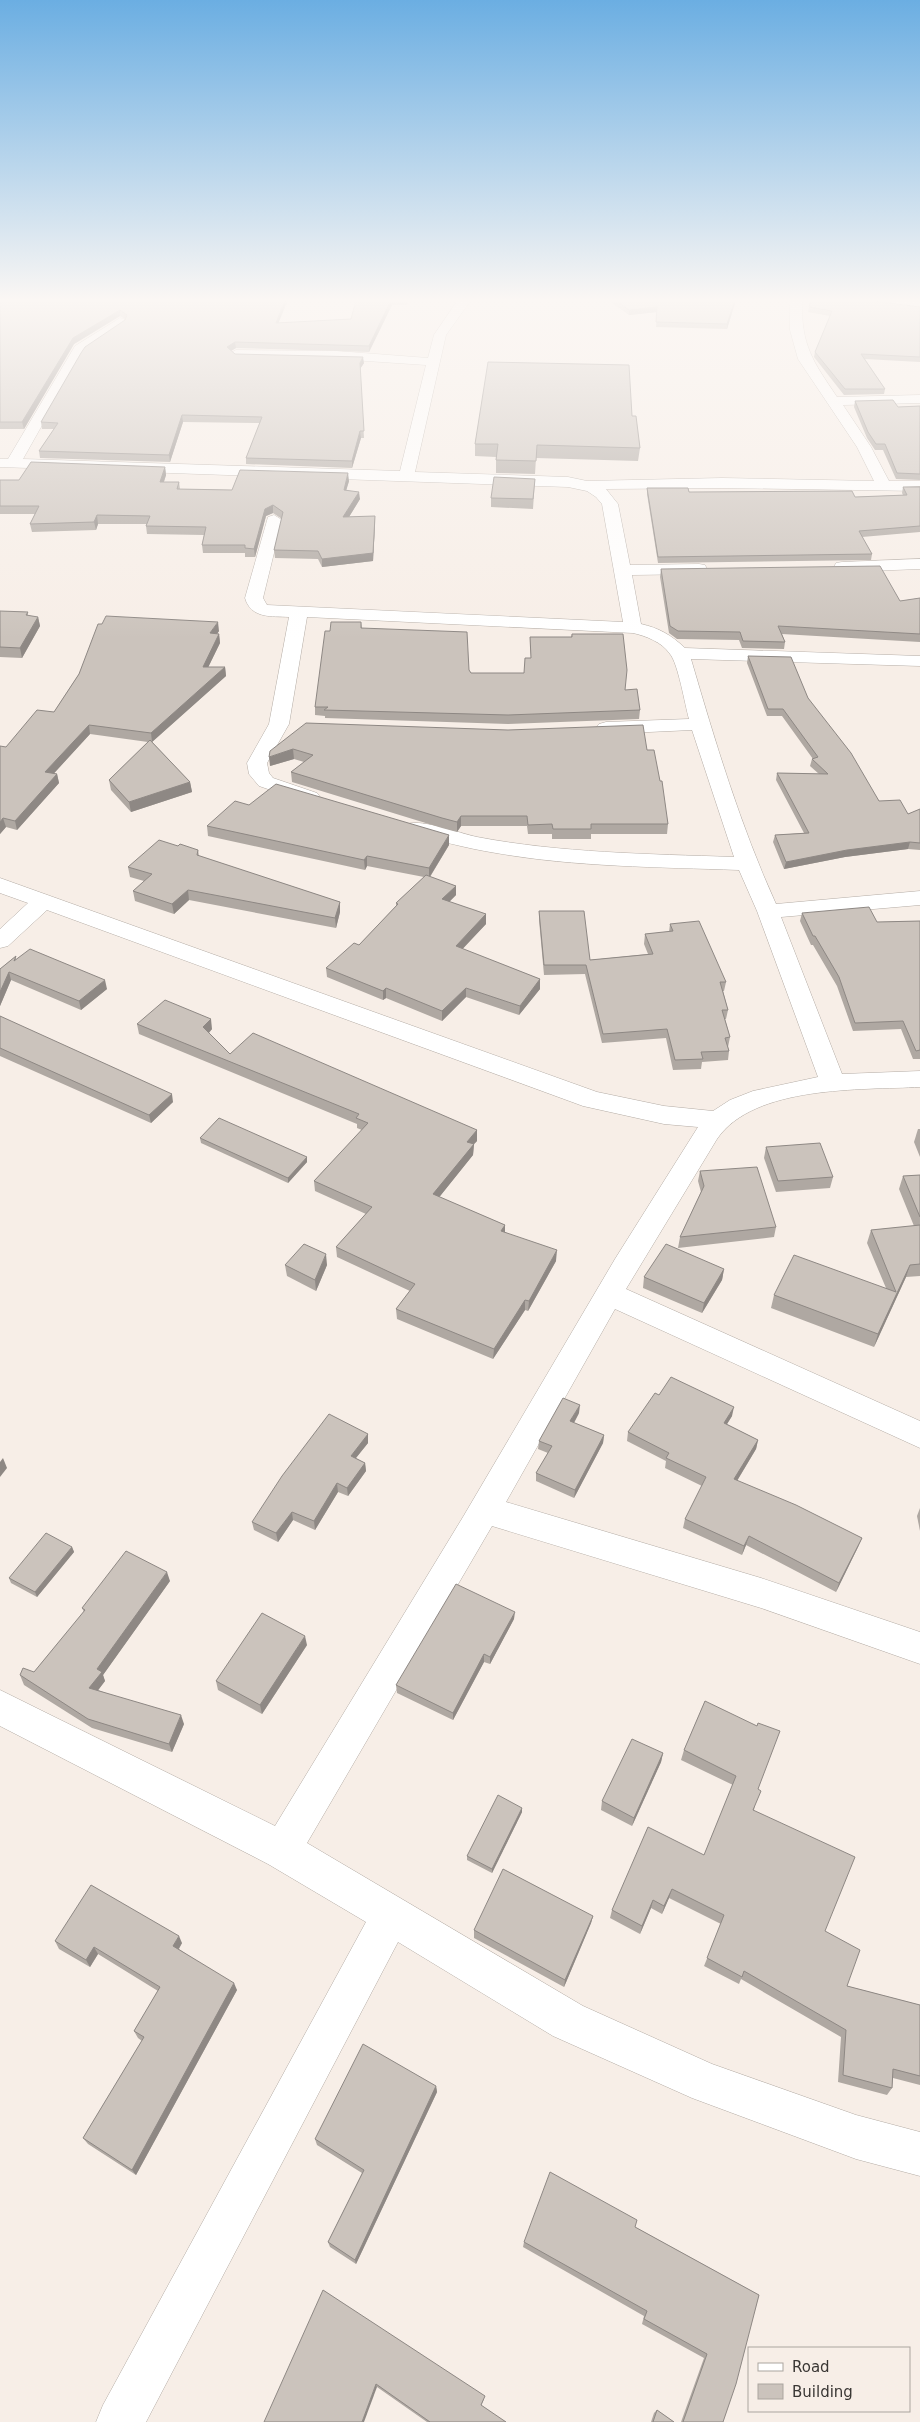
<svg xmlns="http://www.w3.org/2000/svg" width="920" height="2422" font-family="'DejaVu Sans',sans-serif">
<rect width="100%" height="100%" fill="#f7eee7"/>
<g fill="none" stroke-linecap="round" stroke-linejoin="round">
<defs>
<g id="street">
<path d="M458 300H471L446 335 415 472 568 477 587 481 722 478 874 481 857 447 798 359 790 330V300H802C801 346 813 361 837 397L920 395V403L843 405 871 447 889 481H920V491L722 488 606 489 618 504 630 565 699 564 705 565 707 569 705 573 699 574 632 575 641 624C659 628 671 635 685 648L920 656V666L691 659C715 741 740 825 776 904L920 891V905L781 917 842 1074 920 1071V1087C862 1090 754 1085 717 1139L626 1289 920 1421V1448L615 1309 506 1502 761 1578 920 1632V1664L761 1608 492 1526 307 1843 583 2006 712 2064 856 2115 920 2132V2176L856 2159 692 2098 553 2036 398 1942 146 2422H96L103 2405 366 1922 268 1864 0 1726V1690L275 1826 463 1517 615 1259 698 1127 664 1124 583 1106 47 910 8 946 0 948V929L28 903 0 893V878L597 1092 664 1106 713 1111 730 1100 753 1091 818 1077 757 911 739 870C658 867 576 867 496 853 465 848 436 840 407 832L403 828 407 824C424 819 458 833 477 837 561 853 648 854 734 857L692 730 606 734 599 732 596 728 599 724 606 722 689 719C685 705 678 663 670 654 662 642 646 636 633 633L307 617 289 724 267 763 269 773 273 778 317 793 320 797 317 801 310 803 303 801 259 786 249 774 247 763 269 724 289 617C272 616 251 619 245 598L268 517 274 515 282 520 263 598 267 605 623 622 602 504 596 497 587 491 568 487 0 467V459H8L75 346 120 318 124 319 126 322 124 325 85 352 80 358 23 459 400 471 426 365 337 359 236 358 229 354 236 350 337 351 428 358 434 335Z"/>
<polygon points="860,300 920,302 920,310 866,304"/>
<polygon points="920,559 920,569 842,572 836,571 834,567 836,563 842,562"/>
</g>
</defs>
<use href="#street" stroke="#b4aca5" stroke-width="1"/>
<use href="#street" fill="#fff" fill-rule="evenodd"/>
</g>
<g fill="#afa8a2">
<polygon points="0,300 279,323 351,319 356,300 408,300 407,305 392,305 369,352 236,348 231,351 235,354 364,363 360,369 364,438 361,438 352,468 246,464 246,458 260,423 183,422 170,462 40,458 39,451 54,429 42,429 41,422 125,319 120,316 74,344 24,429 0,429"/>
<polygon points="608,300 736,300 727,329 656,327 657,312 629,315"/>
<polygon points="811,300 920,307 920,362 865,359 885,389 884,394 844,395 814,357 815,352 830,316 808,312"/>
<polygon points="855,401 898,407 920,406 920,480 896,479 883,450 875,450 867,438 854,407"/>
<polygon points="632,416 640,448 638,461 536,458 535,474 496,473 496,457 475,456 475,444"/>
<polygon points="165,467 166,475 164,482 179,482 180,489 232,490 349,481 346,490 360,499 349,517 375,524 373,561 322,567 318,559 275,558 274,550 282,519 273,513 266,516 255,557 245,557 245,553 203,553 202,545 204,535 147,534 146,526 147,524 98,524 96,530 32,532 30,524 35,514 0,514 0,480 19,480"/>
<polygon points="535,479 533,509 491,507 491,498"/>
<polygon points="920,486 920,532 862,537 872,554 871,560 658,563 647,494 647,488 689,492 855,497 903,495 902,493 903,487"/>
<polygon points="661,569 900,601 920,598 920,642 782,634 785,642 784,649 742,648 739,640 677,639 669,633 660,577"/>
<polygon points="0,611 28,612 28,616 38,617 40,626 22,658 0,657"/>
<polygon points="361,622 362,628 469,670 471,673 524,673 531,658 530,637 571,637 572,634 625,690 640,710 639,719 508,724 325,718 325,716 315,715 315,707 330,631"/>
<polygon points="102,624 219,631 217,634 219,634 220,643 208,667 225,667 226,676 152,742 190,782 192,792 131,812 111,790 109,780 148,742 90,734 54,773 57,774 59,783 17,830 6,827 0,834 6,747 54,712 79,674"/>
<polygon points="748,656 808,698 879,801 908,814 920,809 920,850 908,849 845,857 784,869 773,842 775,835 804,833 776,780 777,773 819,774 810,766 812,759 813,759 782,716 767,716 747,663"/>
<polygon points="306,723 647,750 668,824 667,834 591,834 591,839 552,839 552,834 528,834 527,826 461,826 457,832 442,828 292,782 291,772 304,762 294,759 270,766"/>
<polygon points="249,805 449,845 430,877 456,886 456,895 449,902 486,914 486,924 462,949 540,979 540,989 519,1015 466,997 442,1021 386,998 383,1000 327,977 326,968 359,945 396,906 396,903 424,877 367,866 365,870 208,836 207,826"/>
<polygon points="178,846 198,850 199,856 340,902 340,912 336,928 189,900 174,914 135,901 133,891 144,881 130,877 128,867"/>
<polygon points="539,911 590,960 648,954 644,944 645,934 669,932 670,924 726,982 724,991 723,991 728,1010 726,1019 725,1019 730,1037 728,1047 729,1051 728,1060 702,1062 701,1069 673,1070 666,1038 602,1043 585,974 544,975 539,920"/>
<polygon points="802,913 877,922 920,921 920,1059 913,1059 901,1029 853,1031 837,986 813,945 811,945 800,921"/>
<polygon points="16,956 16,959 107,989 81,1010 11,980 0,1006 0,969"/>
<polygon points="0,1016 173,1102 151,1123 0,1056"/>
<polygon points="137,1024 212,1029 209,1033 230,1054 477,1130 477,1141 474,1144 473,1155 439,1197 505,1225 505,1232 556,1261 528,1311 525,1310 493,1359 397,1319 396,1309 410,1291 337,1257 336,1247 366,1214 315,1191 314,1181 362,1130 357,1128 357,1124 139,1034"/>
<polygon points="918,1129 920,1129 920,1157 914,1142"/>
<polygon points="200,1138 307,1162 288,1183 201,1143"/>
<polygon points="766,1147 833,1177 830,1188 776,1192 764,1158"/>
<polygon points="700,1171 776,1227 774,1237 678,1248 680,1237 701,1192 698,1181"/>
<polygon points="920,1175 920,1276 906,1277 874,1347 771,1308 774,1295 886,1288 867,1243 871,1230 914,1226 899,1189 903,1176"/>
<polygon points="285,1265 327,1265 316,1291 287,1276"/>
<polygon points="724,1269 722,1280 702,1313 643,1288 644,1277"/>
<polygon points="659,1395 732,1416 727,1424 758,1440 756,1449 737,1481 862,1538 858,1547 836,1592 746,1545 742,1555 683,1528 685,1519 702,1486 665,1468 666,1461 627,1441 628,1432"/>
<polygon points="579,1413 574,1423 604,1435 603,1443 574,1498 536,1481 536,1473 548,1453 538,1449 539,1441"/>
<polygon points="368,1434 368,1443 356,1458 365,1463 366,1471 348,1496 338,1492 315,1530 293,1520 278,1542 254,1530 252,1522"/>
<polygon points="920,1508 920,1531 917,1516"/>
<polygon points="72,1547 74,1552 37,1597 11,1583 9,1578"/>
<polygon points="170,1581 103,1675 105,1681 98,1690 184,1724 172,1752 92,1728 24,1685 20,1675 34,1672 84,1612 82,1608"/>
<polygon points="514,1619 490,1664 484,1662 453,1720 397,1693 396,1685"/>
<polygon points="307,1645 262,1714 218,1690 216,1681"/>
<polygon points="705,1701 758,1789 754,1810 825,1931 847,1986 920,2005 920,2085 893,2078 892,2088 887,2095 838,2082 841,2037 741,1979 739,1984 704,1966 721,1924 669,1898 662,1914 651,1908 640,1934 610,1918 612,1910 704,1855 733,1785 681,1760 684,1750"/>
<polygon points="663,1753 661,1762 632,1826 601,1810 602,1801"/>
<polygon points="522,1808 522,1812 492,1873 467,1860 467,1856"/>
<polygon points="593,1916 591,1923 564,1987 474,1938 474,1930"/>
<polygon points="55,1941 182,1943 179,1949 237,1990 136,2175 88,2144 83,2138 142,2041 138,2038 134,2031 158,1991 98,1954 90,1967 59,1949"/>
<polygon points="436,2086 437,2092 356,2264 330,2247 328,2242 362,2173 317,2145 315,2139"/>
<polygon points="635,2227 759,2295 723,2422 681,2422 704,2358 642,2324 644,2316 523,2247 524,2242"/>
<polygon points="323,2290 484,2399 481,2406 506,2422 427,2422 377,2387"/>
<polygon points="657,2410 674,2422 651,2422 654,2413"/>
</g>
<g fill="#8e8884">
<polygon points="285,300 288,300 276,329 276,323"/>
<polygon points="391,300 392,305 369,352 369,346"/>
<polygon points="735,300 736,300 727,329 727,324"/>
<polygon points="657,307 657,312 629,315 629,310"/>
<polygon points="120,310 120,316 74,344 24,429 22,422 73,338"/>
<polygon points="235,342 236,348 227,353 227,347"/>
<polygon points="363,357 364,363 360,369 360,363"/>
<polygon points="182,415 183,422 170,462 169,455"/>
<polygon points="360,431 361,438 352,468 352,461"/>
<polygon points="165,467 166,475 161,490 160,482"/>
<polygon points="348,473 349,481 344,498 344,490"/>
<polygon points="359,492 360,499 344,525 343,517"/>
<polygon points="273,505 273,513 266,516 255,557 254,549 265,509"/>
<polygon points="97,515 98,524 96,530 94,522"/>
<polygon points="375,516 375,524 373,561 322,567 322,559"/>
<polygon points="38,617 40,626 22,658 20,648"/>
<polygon points="218,622 219,631 211,642 210,633"/>
<polygon points="219,634 220,643 204,676 203,667"/>
<polygon points="225,667 226,676 152,742 151,733"/>
<polygon points="89,725 90,734 47,781 45,772"/>
<polygon points="293,749 294,759 270,766 269,757"/>
<polygon points="57,774 59,783 17,830 15,821"/>
<polygon points="190,782 192,792 131,812 129,802"/>
<polygon points="461,816 461,826 457,832 457,822"/>
<polygon points="3,818 6,827 0,834 0,822"/>
<polygon points="449,835 449,845 429,878 429,868"/>
<polygon points="910,842 908,849 845,857 784,869 786,862 847,850"/>
<polygon points="367,856 367,866 365,870 364,860"/>
<polygon points="456,886 456,895 442,909 442,899"/>
<polygon points="188,890 189,900 174,914 172,904"/>
<polygon points="340,902 340,912 336,928 335,918"/>
<polygon points="486,914 486,924 456,956 456,946"/>
<polygon points="9,972 11,980 0,1006 0,992"/>
<polygon points="540,979 540,989 519,1015 520,1006"/>
<polygon points="105,980 107,989 81,1010 79,1001"/>
<polygon points="386,988 386,998 383,1000 383,991"/>
<polygon points="466,988 466,997 442,1021 442,1011"/>
<polygon points="211,1019 212,1029 205,1037 203,1027"/>
<polygon points="172,1094 173,1102 151,1123 149,1115"/>
<polygon points="477,1130 477,1141 474,1144 473,1155 433,1205 433,1194 467,1142"/>
<polygon points="307,1157 307,1162 288,1183 288,1178"/>
<polygon points="505,1225 505,1236 501,1231"/>
<polygon points="557,1250 556,1261 528,1311 529,1301"/>
<polygon points="326,1254 327,1265 316,1291 315,1280"/>
<polygon points="910,1265 906,1277 874,1347 878,1334"/>
<polygon points="724,1269 722,1280 702,1313 704,1303"/>
<polygon points="525,1300 525,1310 493,1359 494,1349"/>
<polygon points="580,1405 579,1413 570,1430 570,1421"/>
<polygon points="734,1407 732,1416 722,1432 724,1423"/>
<polygon points="368,1434 368,1443 351,1464 351,1456"/>
<polygon points="604,1435 603,1443 574,1498 575,1490"/>
<polygon points="758,1440 756,1449 732,1489 734,1479"/>
<polygon points="3,1458 7,1468 0,1477 0,1462"/>
<polygon points="365,1463 366,1471 348,1496 347,1488"/>
<polygon points="337,1483 338,1492 315,1530 314,1521"/>
<polygon points="292,1512 293,1520 278,1542 276,1533"/>
<polygon points="749,1536 746,1545 742,1555 744,1546"/>
<polygon points="862,1538 858,1547 836,1592 839,1583"/>
<polygon points="72,1547 74,1552 37,1597 35,1592"/>
<polygon points="167,1572 170,1581 103,1675 105,1681 93,1697 89,1688 97,1669"/>
<polygon points="515,1612 514,1619 490,1664 490,1657"/>
<polygon points="305,1636 307,1645 262,1714 260,1705"/>
<polygon points="484,1654 484,1662 453,1720 453,1713"/>
<polygon points="181,1715 184,1724 172,1752 169,1744"/>
<polygon points="663,1753 661,1762 632,1826 634,1818"/>
<polygon points="522,1808 522,1812 492,1873 492,1869"/>
<polygon points="672,1889 669,1898 662,1914 664,1906"/>
<polygon points="653,1900 651,1908 640,1934 642,1926"/>
<polygon points="593,1916 591,1923 564,1987 565,1980"/>
<polygon points="179,1936 182,1943 176,1953 173,1946"/>
<polygon points="94,1947 98,1954 90,1967 86,1960"/>
<polygon points="234,1983 237,1990 136,2175 132,2170"/>
<polygon points="436,2086 437,2092 356,2264 355,2260"/>
<polygon points="376,2384 377,2387 364,2422 362,2422"/>
</g>
<g fill="#cbc3bc" stroke="#8e8884">
<polygon points="0,300 285,300 276,323 351,319 356,300 391,300 369,346 235,342 227,347 235,354 363,357 360,363 364,431 360,431 352,461 246,458 262,417 182,415 169,455 39,451 58,423 41,422 81,353 85,347 125,320 127,315 120,310 73,338 22,422 0,422"/>
<polygon points="615,300 735,300 727,324 656,322 657,307 629,310"/>
<polygon points="811,300 866,300 920,307 920,357 861,354 885,389 845,389 815,352 832,311 809,307"/>
<polygon points="488,362 629,365 632,416 636,416 640,448 537,445 536,461 496,460 498,444 475,444"/>
<polygon points="893,400 898,407 920,406 920,474 897,473 885,444 876,444 868,432 855,401"/>
<polygon points="31,462 165,467 160,482 179,482 177,489 232,490 240,470 348,473 344,490 359,492 343,517 375,516 373,553 322,559 318,551 274,550 283,512 273,505 265,509 254,549 245,548 245,545 202,545 206,527 146,526 150,516 97,515 94,522 30,524 39,506 0,506 0,480 19,480"/>
<polygon points="494,477 535,479 533,499 491,498"/>
<polygon points="903,487 920,487 920,526 859,531 872,554 658,557 647,488 688,488 689,492 852,491 855,497 907,495"/>
<polygon points="880,566 900,601 920,598 920,634 778,626 785,642 743,641 740,632 678,631 670,626 661,569"/>
<polygon points="0,611 28,612 26,615 38,617 20,648 0,647"/>
<polygon points="106,616 218,622 210,633 219,634 203,667 225,667 151,733 89,725 45,772 57,774 15,821 3,818 0,822 0,746 6,747 37,710 54,712 79,674 98,624 102,624"/>
<polygon points="331,622 361,622 361,628 467,632 469,670 471,673 524,673 525,658 531,658 530,637 572,637 572,634 623,634 627,670 625,690 637,689 640,710 508,715 324,710 328,707 315,707 325,631 330,631"/>
<polygon points="748,656 791,657 808,698 851,753 879,801 900,800 908,814 920,809 920,843 910,842 847,850 786,862 775,835 809,833 777,773 828,774 812,759 818,757 783,709 768,709"/>
<polygon points="306,723 508,730 643,725 647,750 654,750 660,781 662,781 668,824 591,824 591,829 553,829 552,824 528,825 527,816 461,816 457,822 442,818 291,772 313,755 293,749 269,757 270,751"/>
<polygon points="150,740 190,782 129,802 109,780"/>
<polygon points="276,784 449,835 429,868 367,856 364,860 207,826 235,801 249,805"/>
<polygon points="159,840 178,846 180,844 198,850 197,855 340,902 335,918 188,890 172,904 133,891 152,874 128,867"/>
<polygon points="426,875 456,886 442,899 486,914 456,946 540,979 520,1006 466,988 442,1011 386,988 383,991 326,968 354,943 359,945 398,904 396,903"/>
<polygon points="869,907 877,922 920,921 920,1050 916,1051 903,1021 855,1023 839,977 815,936 813,936 802,913"/>
<polygon points="539,911 584,911 590,960 653,954 645,934 673,931 670,924 699,921 726,982 720,982 728,1010 722,1010 730,1037 725,1038 729,1051 701,1052 703,1059 675,1060 667,1029 603,1034 586,965 544,965"/>
<polygon points="30,949 105,980 79,1001 9,972 0,992 0,969 16,956 14,961"/>
<polygon points="165,1000 211,1019 203,1027 230,1054 253,1033 477,1130 467,1142 474,1144 433,1194 505,1225 501,1231 557,1250 529,1301 525,1300 494,1349 396,1309 415,1284 336,1247 372,1207 314,1181 368,1123 356,1118 359,1114 137,1024"/>
<polygon points="0,1016 172,1094 149,1115 0,1048"/>
<polygon points="219,1118 307,1157 288,1178 200,1138"/>
<polygon points="820,1143 833,1177 778,1181 766,1147"/>
<polygon points="757,1167 776,1227 680,1237 704,1186 700,1171"/>
<polygon points="920,1175 920,1217 903,1176"/>
<polygon points="920,1225 920,1264 910,1265 878,1334 774,1295 794,1255 896,1292 871,1230"/>
<polygon points="304,1244 326,1254 315,1280 285,1265"/>
<polygon points="666,1244 724,1269 704,1303 644,1277"/>
<polygon points="671,1377 734,1407 724,1423 758,1440 734,1479 796,1505 862,1538 839,1583 749,1536 744,1546 685,1519 706,1477 666,1458 669,1453 628,1432 655,1393 659,1395"/>
<polygon points="563,1398 580,1405 570,1421 604,1435 575,1490 536,1473 552,1446 539,1441"/>
<polygon points="329,1414 368,1434 351,1456 365,1463 347,1488 337,1483 314,1521 292,1512 276,1533 252,1522 282,1476"/>
<polygon points="46,1533 72,1547 35,1592 9,1578"/>
<polygon points="126,1551 167,1572 97,1669 102,1672 89,1688 181,1715 169,1744 88,1719 20,1675 23,1668 34,1672 85,1610 82,1608"/>
<polygon points="456,1584 515,1612 490,1657 484,1654 453,1713 396,1685"/>
<polygon points="262,1613 305,1636 260,1705 216,1681"/>
<polygon points="705,1701 757,1726 758,1723 780,1731 758,1789 761,1791 753,1810 855,1857 825,1931 860,1950 847,1986 920,2005 920,2076 893,2069 892,2088 843,2075 846,2030 744,1971 742,1977 707,1958 724,1915 672,1889 664,1906 653,1900 642,1926 612,1910 648,1827 704,1855 736,1776 684,1750"/>
<polygon points="632,1739 663,1753 634,1818 602,1801"/>
<polygon points="498,1795 522,1808 492,1869 467,1856"/>
<polygon points="503,1869 593,1916 565,1980 474,1930"/>
<polygon points="91,1885 179,1936 173,1946 234,1983 132,2170 83,2138 144,2037 134,2031 160,1987 94,1947 86,1960 55,1941"/>
<polygon points="363,2044 436,2086 355,2260 328,2242 364,2170 315,2139"/>
<polygon points="550,2172 637,2220 635,2227 759,2295 736,2384 723,2422 683,2422 707,2354 644,2319 647,2311 524,2242"/>
<polygon points="323,2290 485,2396 481,2405 506,2422 430,2422 376,2384 362,2422 264,2422"/>
<polygon points="657,2410 674,2422 653,2422"/>
</g>
<linearGradient id="sky" x2="0" y2="1"><stop stop-color="#6baee2"/><stop offset="0.47" stop-color="#fbf7f4"/><stop offset="1" stop-color="#fbf7f4" stop-opacity="0"/></linearGradient>
<rect width="920" height="639" fill="url(#sky)"/>
<rect x="748" y="2347" width="162" height="65" fill="#f7eee7" stroke="#aba59f"/>
<rect x="758" y="2363" width="25" height="8" fill="#ffffff" stroke="#aba59f"/>
<text x="792" y="2372" font-size="15" fill="#3a3734">Road</text>
<rect x="758" y="2384" width="25" height="15" fill="#cbc3bc" stroke="#aba59f"/>
<text x="792" y="2397" font-size="15" fill="#3a3734">Building</text>
</svg>
